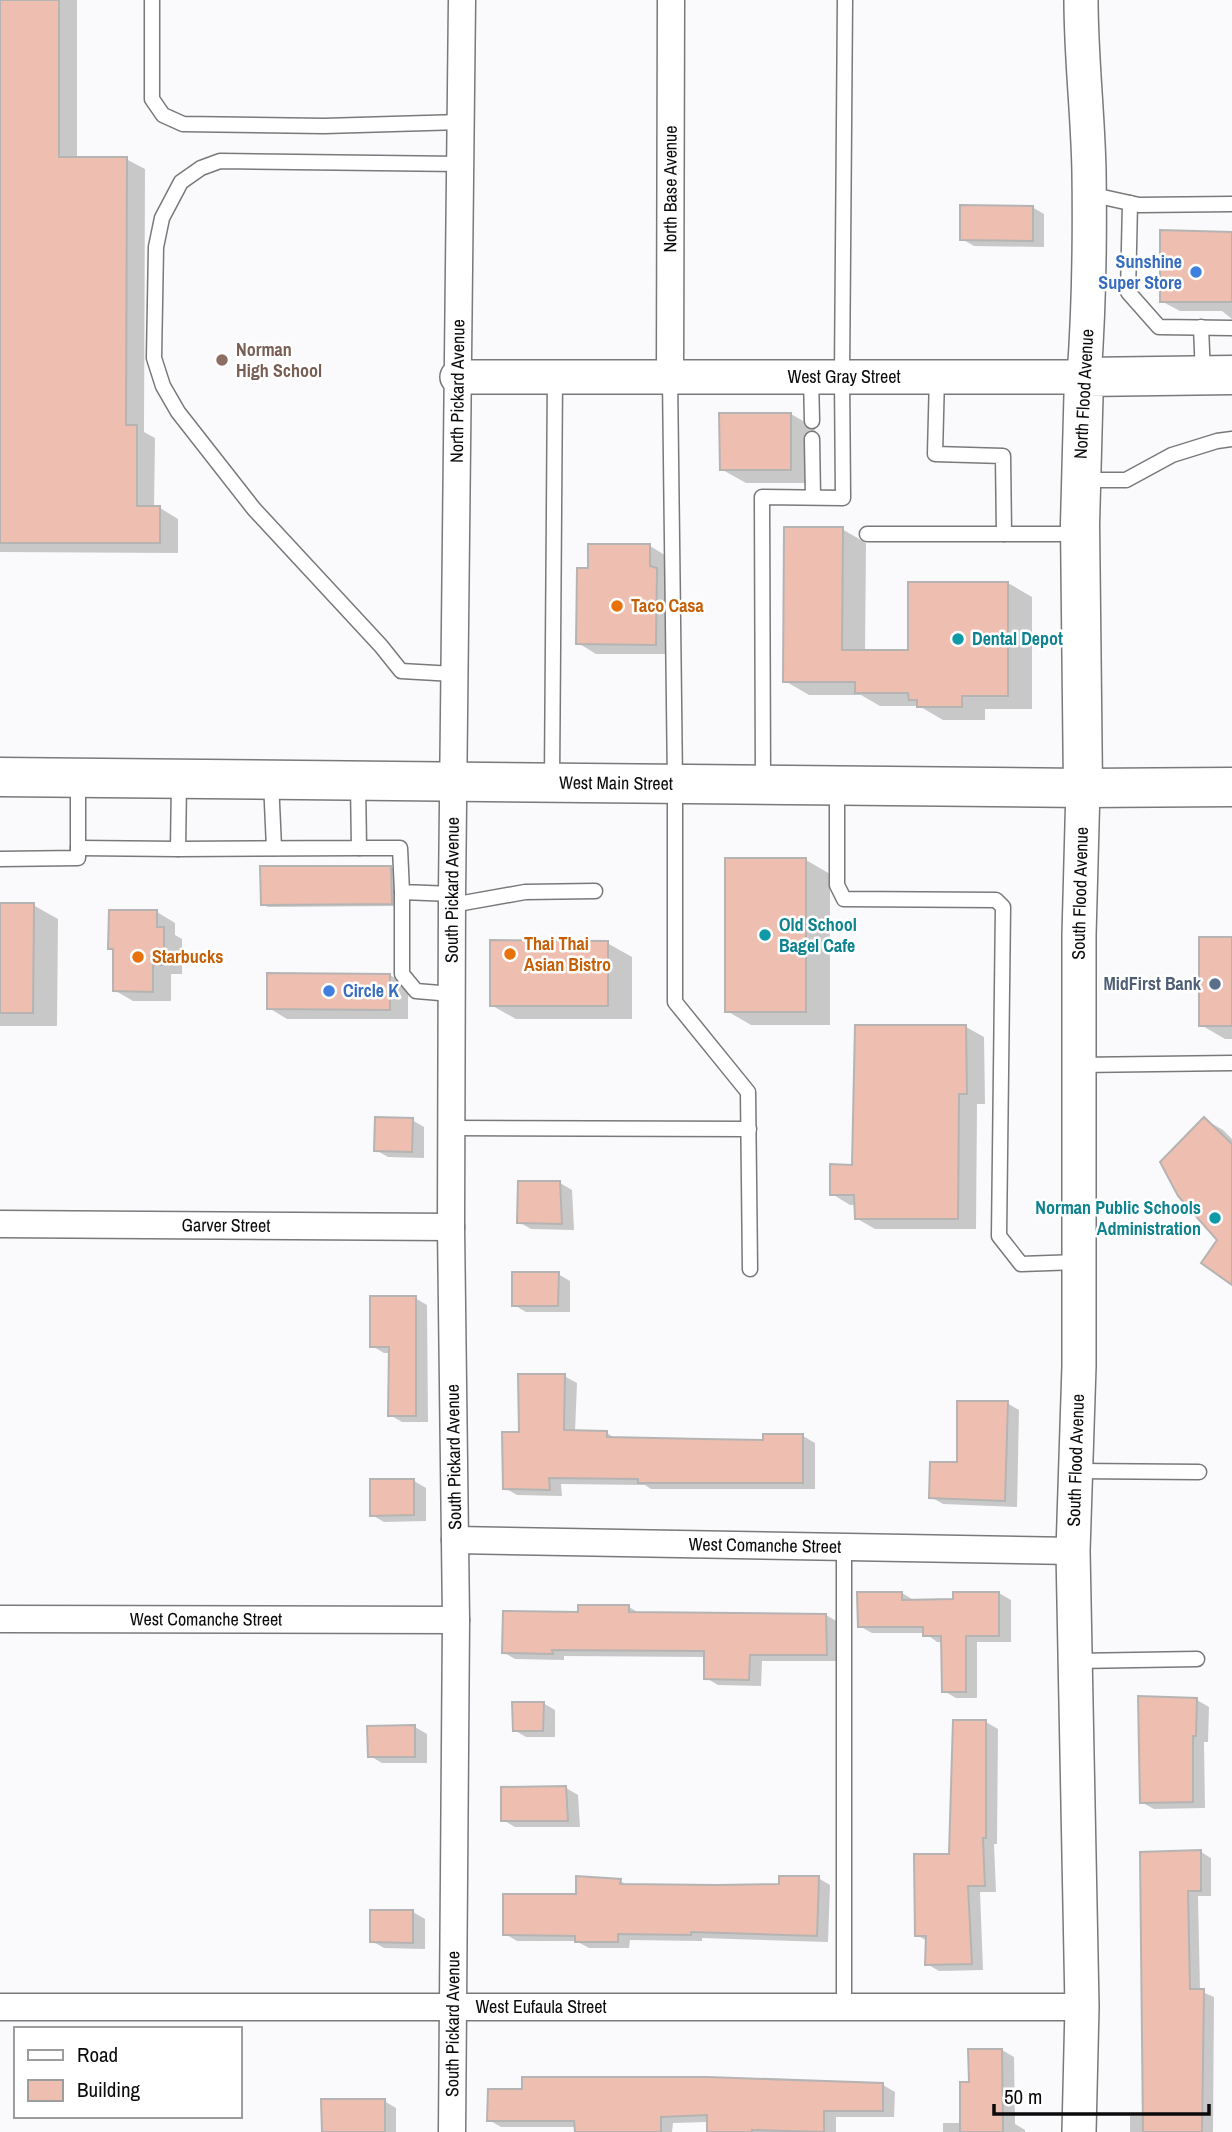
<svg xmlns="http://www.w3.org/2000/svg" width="1232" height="2132" font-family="'Archivo Narrow',sans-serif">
<rect width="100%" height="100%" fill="#fafafc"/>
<g fill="#0003">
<polygon points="0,0 77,0 77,159 126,159 145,169 144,432 155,438 154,508 160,508 178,519 178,553 0,552"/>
<polygon points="1032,207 1044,214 1044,247 974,246 962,239"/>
<polygon points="1232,234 1232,319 1222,311 1180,311 1161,301"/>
<polygon points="791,414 815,428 814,483 746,483 721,469"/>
<polygon points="842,529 866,543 865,652 910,652 1008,583 1032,597 1032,709 985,709 985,720 943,720 919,706 880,706 861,695 809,695 785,681"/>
<polygon points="650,546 668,557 674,654 596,654 578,643 589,569"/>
<polygon points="806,860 830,874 830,1025 751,1025 727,1011"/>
<polygon points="391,867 396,871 397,906 268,907 262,904"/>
<polygon points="0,905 33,905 58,919 57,1026 0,1026"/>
<polygon points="157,912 175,923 175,935 182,939 182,974 171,974 171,1001 133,1001 114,990 115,951 110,948"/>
<polygon points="1232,938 1232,1039 1225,1039 1201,1025"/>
<polygon points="607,943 632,957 632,1019 516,1019 491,1005"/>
<polygon points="390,975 408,986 408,1019 287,1019 269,1008"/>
<polygon points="966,1027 984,1037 985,1104 977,1104 976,1229 875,1229 856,1218 856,1205 850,1205 832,1194"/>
<polygon points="1204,1119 1223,1130 1232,1139 1232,1283 1220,1239"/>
<polygon points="412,1120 424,1127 424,1158 388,1157 376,1150"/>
<polygon points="560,1183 572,1190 574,1230 531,1229 519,1222"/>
<polygon points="558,1274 570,1281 570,1312 526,1312 514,1305"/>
<polygon points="415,1298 427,1305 428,1422 402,1422 390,1415 391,1353 384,1353 372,1346"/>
<polygon points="564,1376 577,1383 575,1432 607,1433 616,1439 765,1441 803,1436 815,1443 815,1489 651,1489 645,1485 561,1484 562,1496 517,1495 505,1488 520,1433"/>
<polygon points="1007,1403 1019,1410 1017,1507 943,1504 931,1497"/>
<polygon points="414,1481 426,1488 426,1521 384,1522 372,1515"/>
<polygon points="902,1593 915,1601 955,1601 999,1593 1011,1600 1011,1642 977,1642 977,1698 956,1698 944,1691 943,1642 937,1642 925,1633 872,1633 859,1626"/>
<polygon points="629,1607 641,1614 826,1615 838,1622 839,1661 762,1661 761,1686 718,1685 706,1678 705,1657 564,1656 564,1660 515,1659 503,1652 580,1614"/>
<polygon points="1197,1700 1209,1707 1208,1742 1204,1742 1205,1808 1154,1809 1141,1802"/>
<polygon points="543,1703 555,1710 555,1737 526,1737 514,1730"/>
<polygon points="986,1722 998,1729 997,1844 994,1844 996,1892 980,1892 983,1970 939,1971 927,1964 927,1941 917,1935 951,1856"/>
<polygon points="415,1727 427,1734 427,1763 382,1763 370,1756"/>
<polygon points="566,1788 578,1795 580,1827 515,1827 503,1820"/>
<polygon points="1201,1852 1211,1858 1211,1896 1198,1896 1200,1991 1214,1997 1213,2132 1130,2132 1130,2116 1145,2116 1142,1854"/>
<polygon points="818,1878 830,1885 828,1942 702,1938 702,1941 630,1940 629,1948 589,1948 576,1941 517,1941 505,1934 577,1896 620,1881 628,1885 781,1886"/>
<polygon points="413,1912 425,1919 425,1949 384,1948 372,1941"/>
<polygon points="1002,2050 1014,2057 1015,2124 1025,2130 1025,2132 943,2132 943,2123 962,2123 971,2084"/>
<polygon points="883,2085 895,2092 894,2117 836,2117 836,2132 708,2132 708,2122 673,2123 672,2132 576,2132 576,2127 501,2127 489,2120"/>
<polygon points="384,2101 396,2108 396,2132 324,2132"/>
</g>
<g fill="#eebfb1" stroke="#b5b4b3" stroke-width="2">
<polygon points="0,0 59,0 59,157 127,157 126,425 137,425 137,506 160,506 160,543 0,543"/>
<polygon points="960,205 1033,206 1033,241 960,240"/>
<polygon points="1160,230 1232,232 1232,302 1160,302"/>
<polygon points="719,413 791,413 791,470 720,470"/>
<polygon points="784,527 843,527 842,650 908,650 908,582 1008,582 1008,696 962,696 962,707 917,707 917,700 909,700 908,693 855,693 855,682 783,682"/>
<polygon points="588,544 650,544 650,566 657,568 656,645 576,644 577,568 588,568"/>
<rect x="725" y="858" width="81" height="154"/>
<polygon points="260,866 391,866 392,904 261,905"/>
<polygon points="0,903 34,903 33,1013 0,1013"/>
<polygon points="109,910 157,910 157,927 164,927 164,965 153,965 153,992 113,991 113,949 108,949"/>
<rect x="1199" y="937" width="33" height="89"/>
<polygon points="490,940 608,941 608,1006 490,1006"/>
<polygon points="267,973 390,974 390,1010 267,1009"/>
<polygon points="855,1025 966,1025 967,1094 959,1094 958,1219 855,1219 854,1195 830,1195 830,1164 852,1165"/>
<polygon points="375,1117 413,1118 412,1152 374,1151"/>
<polygon points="1204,1117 1232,1144 1232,1285 1201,1263 1217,1240 1178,1196 1160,1162"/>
<polygon points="518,1181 560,1181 562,1224 517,1223"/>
<polygon points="512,1272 559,1272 558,1306 512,1306"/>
<polygon points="370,1296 416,1296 416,1416 388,1416 389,1347 370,1347"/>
<polygon points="518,1374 565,1374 564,1430 607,1431 607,1437 703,1439 763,1440 763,1434 803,1434 803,1483 638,1483 638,1479 549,1478 550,1490 503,1489 502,1432 519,1432"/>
<polygon points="957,1401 1008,1401 1005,1501 929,1498 930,1462 957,1462"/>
<polygon points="370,1479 414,1479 414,1515 370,1516"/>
<polygon points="857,1592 902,1592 902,1600 953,1599 953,1592 999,1592 999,1636 966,1636 966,1692 942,1692 941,1636 923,1636 923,1627 858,1627"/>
<polygon points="578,1605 629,1605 629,1612 826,1614 827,1655 750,1655 749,1680 704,1679 704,1651 552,1650 553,1654 502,1653 503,1611 578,1612"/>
<polygon points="1138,1696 1197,1698 1196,1736 1193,1736 1193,1802 1140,1803"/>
<polygon points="512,1702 544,1702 543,1731 513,1731"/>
<polygon points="953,1720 986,1720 986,1838 983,1838 985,1886 968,1886 972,1964 925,1965 926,1936 915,1936 914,1854 949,1854"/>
<polygon points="415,1725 415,1757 368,1757 367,1726"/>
<polygon points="566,1786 568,1821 501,1821 501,1787"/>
<polygon points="1201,1850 1201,1891 1188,1891 1190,1989 1204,1989 1202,2132 1143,2132 1140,1852"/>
<polygon points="576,1876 621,1879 620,1884 717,1885 779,1884 779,1876 819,1876 817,1936 691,1932 691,1935 618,1934 618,1942 575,1942 575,1936 503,1935 503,1894 576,1894"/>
<polygon points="370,1910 413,1910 413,1943 370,1942"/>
<polygon points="968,2049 1002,2049 1003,2132 960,2132 960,2082 969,2082"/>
<polygon points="522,2077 707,2077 883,2083 883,2111 824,2111 824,2132 752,2130 752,2132 707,2132 707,2115 661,2117 661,2132 575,2132 574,2121 487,2121 488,2089 522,2089"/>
<polygon points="321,2099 385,2099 385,2132 322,2132"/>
</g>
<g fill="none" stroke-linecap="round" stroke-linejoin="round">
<defs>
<g id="service">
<polyline points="152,0 152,99 163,115 183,124 324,126 461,122"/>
<polyline points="1089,194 1139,205 1232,204"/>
<polyline points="1130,203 1128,292 1159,327 1232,328"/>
<polyline points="1201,327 1203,375"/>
<polyline points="937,376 935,454 1003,456 1004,534 1079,534"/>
<polyline points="670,377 675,784 675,1002 748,1092 750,1269"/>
<polyline points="811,377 812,421"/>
<polyline points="812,439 813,497"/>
<polyline points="1084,480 1126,480 1172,455 1217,441 1232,439"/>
<polyline points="867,534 1004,534"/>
<polyline points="454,674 401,671 381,646 254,509 178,412 163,386 154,358 156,247 162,218 181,182 201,168 220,161 460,164"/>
<polyline points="271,781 274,848"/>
<polyline points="552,781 555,376"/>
<polyline points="763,785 762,497 843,498 842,376 845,0"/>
<polyline points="837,787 837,885 844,899 996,900 1003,907 999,1236 1021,1264 1078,1262"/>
<polyline points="78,848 178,849 179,782"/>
<polyline points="359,848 400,848 402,892 452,894"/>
<polyline points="178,849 359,848 358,782"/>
<polyline points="0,859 78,858 78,781"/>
<polyline points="402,892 402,974 416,991 452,994"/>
<polyline points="452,905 525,892 595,891"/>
<polyline points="1078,1065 1232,1063"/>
<polyline points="451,1128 749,1129"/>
<polyline points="1076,1471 1199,1472"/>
<polyline points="844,1547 844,2008"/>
<polyline points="1075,1661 1197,1659"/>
</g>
<g id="minor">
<path id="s1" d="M670 376 671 0"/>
<path id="s2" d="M0 1224 451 1227"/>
<path id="s3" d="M455 1540 1073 1551"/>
<path id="s4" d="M0 1619 456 1620"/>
<path id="s5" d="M0 2007H1082"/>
<path id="s6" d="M452 2132 456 1620 451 1227 452 894 462 0"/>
</g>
<g id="tertiary">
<path id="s7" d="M457 377H1084C1089 309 1090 240 1089 172 1088 115 1081 58 1081 0"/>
<path id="s8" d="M1079 2132 1082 2007 1073 1551 1079 1366V935L1083 788"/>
</g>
<polyline id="secondary" points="1083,788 1080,524 1084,377 1232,375"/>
<g id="primary">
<path id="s9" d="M0 777 1083 788 1232 787"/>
</g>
</defs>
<use href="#service" stroke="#78797a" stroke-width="17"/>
<use href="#minor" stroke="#78797a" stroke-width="29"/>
<use href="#tertiary" stroke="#78797a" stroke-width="36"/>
<use href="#secondary" stroke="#78797a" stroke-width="41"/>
<use href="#primary" stroke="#78797a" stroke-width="41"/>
<use href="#service" stroke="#fff" stroke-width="14"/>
<use href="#minor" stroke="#fff" stroke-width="26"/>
<use href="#tertiary" stroke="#fff" stroke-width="33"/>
<use href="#secondary" stroke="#fff" stroke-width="38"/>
<use href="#primary" stroke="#fff" stroke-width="38"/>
</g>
<g fill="#3f7fe0" stroke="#fff" stroke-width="2.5">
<circle cx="1196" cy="272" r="7"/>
<circle cx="329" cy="991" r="7"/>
</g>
<circle fill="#8d6e63" stroke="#fff" stroke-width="2.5" cx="222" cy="360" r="7"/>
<g fill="#e8710a" stroke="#fff" stroke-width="2.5">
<circle cx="617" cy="606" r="7"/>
<circle cx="510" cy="954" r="7"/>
<circle cx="138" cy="957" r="7"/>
</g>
<g fill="#0f9aa8" stroke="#fff" stroke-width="2.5">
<circle cx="958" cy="639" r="7"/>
<circle cx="765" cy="935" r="7"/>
<circle cx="1215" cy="1218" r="7"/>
</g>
<circle fill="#5c6f8a" stroke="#fff" stroke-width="2.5" cx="1215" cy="984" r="7"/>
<g text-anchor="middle" stroke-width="5" stroke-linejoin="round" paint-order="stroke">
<g font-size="18" fill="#0b0b0c" stroke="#fff">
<text dy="6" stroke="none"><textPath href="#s1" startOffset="187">North Base Avenue</textPath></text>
<text dy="6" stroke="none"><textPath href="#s7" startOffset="387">West Gray Street</textPath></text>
<text dy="6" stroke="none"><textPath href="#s6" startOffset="1741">North Pickard Avenue</textPath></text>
<text transform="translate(1084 394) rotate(-87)" y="6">North Flood Avenue</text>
<text dy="6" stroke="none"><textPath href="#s9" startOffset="616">West Main Street</textPath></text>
<text dy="6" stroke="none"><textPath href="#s6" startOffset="1242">South Pickard Avenue</textPath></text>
<text dy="6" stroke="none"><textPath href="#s8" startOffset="1239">South Flood Avenue</textPath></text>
<text dy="6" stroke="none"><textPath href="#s2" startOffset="226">Garver Street</textPath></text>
<text transform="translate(454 1457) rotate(-91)" y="6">South Pickard Avenue</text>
<text dy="6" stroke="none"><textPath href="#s8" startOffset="672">South Flood Avenue</textPath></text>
<text dy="6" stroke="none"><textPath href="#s3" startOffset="310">West Comanche Street</textPath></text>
<text dy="6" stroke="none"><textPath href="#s4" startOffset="206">West Comanche Street</textPath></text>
<text dy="6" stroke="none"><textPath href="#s5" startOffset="541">West Eufaula Street</textPath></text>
<text dy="6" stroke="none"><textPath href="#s6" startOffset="108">South Pickard Avenue</textPath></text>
</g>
<g font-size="18" font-weight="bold" fill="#366cbe" stroke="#fff" text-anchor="end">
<text x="1182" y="268">Sunshine<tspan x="1182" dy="21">Super Store</tspan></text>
<text x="343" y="997" text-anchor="start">Circle K</text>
</g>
<g font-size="18" font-weight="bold" fill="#785e54" stroke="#fff" text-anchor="start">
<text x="236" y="356">Norman<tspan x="236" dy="21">High School</tspan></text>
</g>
<g font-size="18" font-weight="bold" fill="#c56008" stroke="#fff" text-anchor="start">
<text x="631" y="612">Taco Casa</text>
<text x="524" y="950">Thai Thai<tspan x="524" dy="21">Asian Bistro</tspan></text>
<text x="152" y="963">Starbucks</text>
</g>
<g font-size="18" font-weight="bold" fill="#0d838f" stroke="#fff" text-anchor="start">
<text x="972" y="645">Dental Depot</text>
<text x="779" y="931">Old School<tspan x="779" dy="21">Bagel Cafe</tspan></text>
<text x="1201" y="1214" text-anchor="end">Norman Public Schools<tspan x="1201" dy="21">Administration</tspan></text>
</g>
<g font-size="18" font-weight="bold" fill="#4e5e75" stroke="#fff" text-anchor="end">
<text x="1201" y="990">MidFirst Bank</text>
</g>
</g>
<rect x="14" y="2027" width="228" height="91" fill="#ffffff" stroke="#9d9d9e" stroke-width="2"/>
<rect x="28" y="2050" width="35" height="10" fill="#ffffff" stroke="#9d9d9e" stroke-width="2"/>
<text x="77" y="2062" font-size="21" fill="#0b0b0c">Road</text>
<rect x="28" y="2080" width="35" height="21" fill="#eebfb1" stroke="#9d9d9e" stroke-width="2"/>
<text x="77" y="2097" font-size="21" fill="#0b0b0c">Building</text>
<path d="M994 2104v10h215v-10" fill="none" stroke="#0b0b0c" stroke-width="3.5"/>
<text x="1004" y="2104" font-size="21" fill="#0b0b0c" stroke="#ffffff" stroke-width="5" paint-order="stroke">50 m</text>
</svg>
